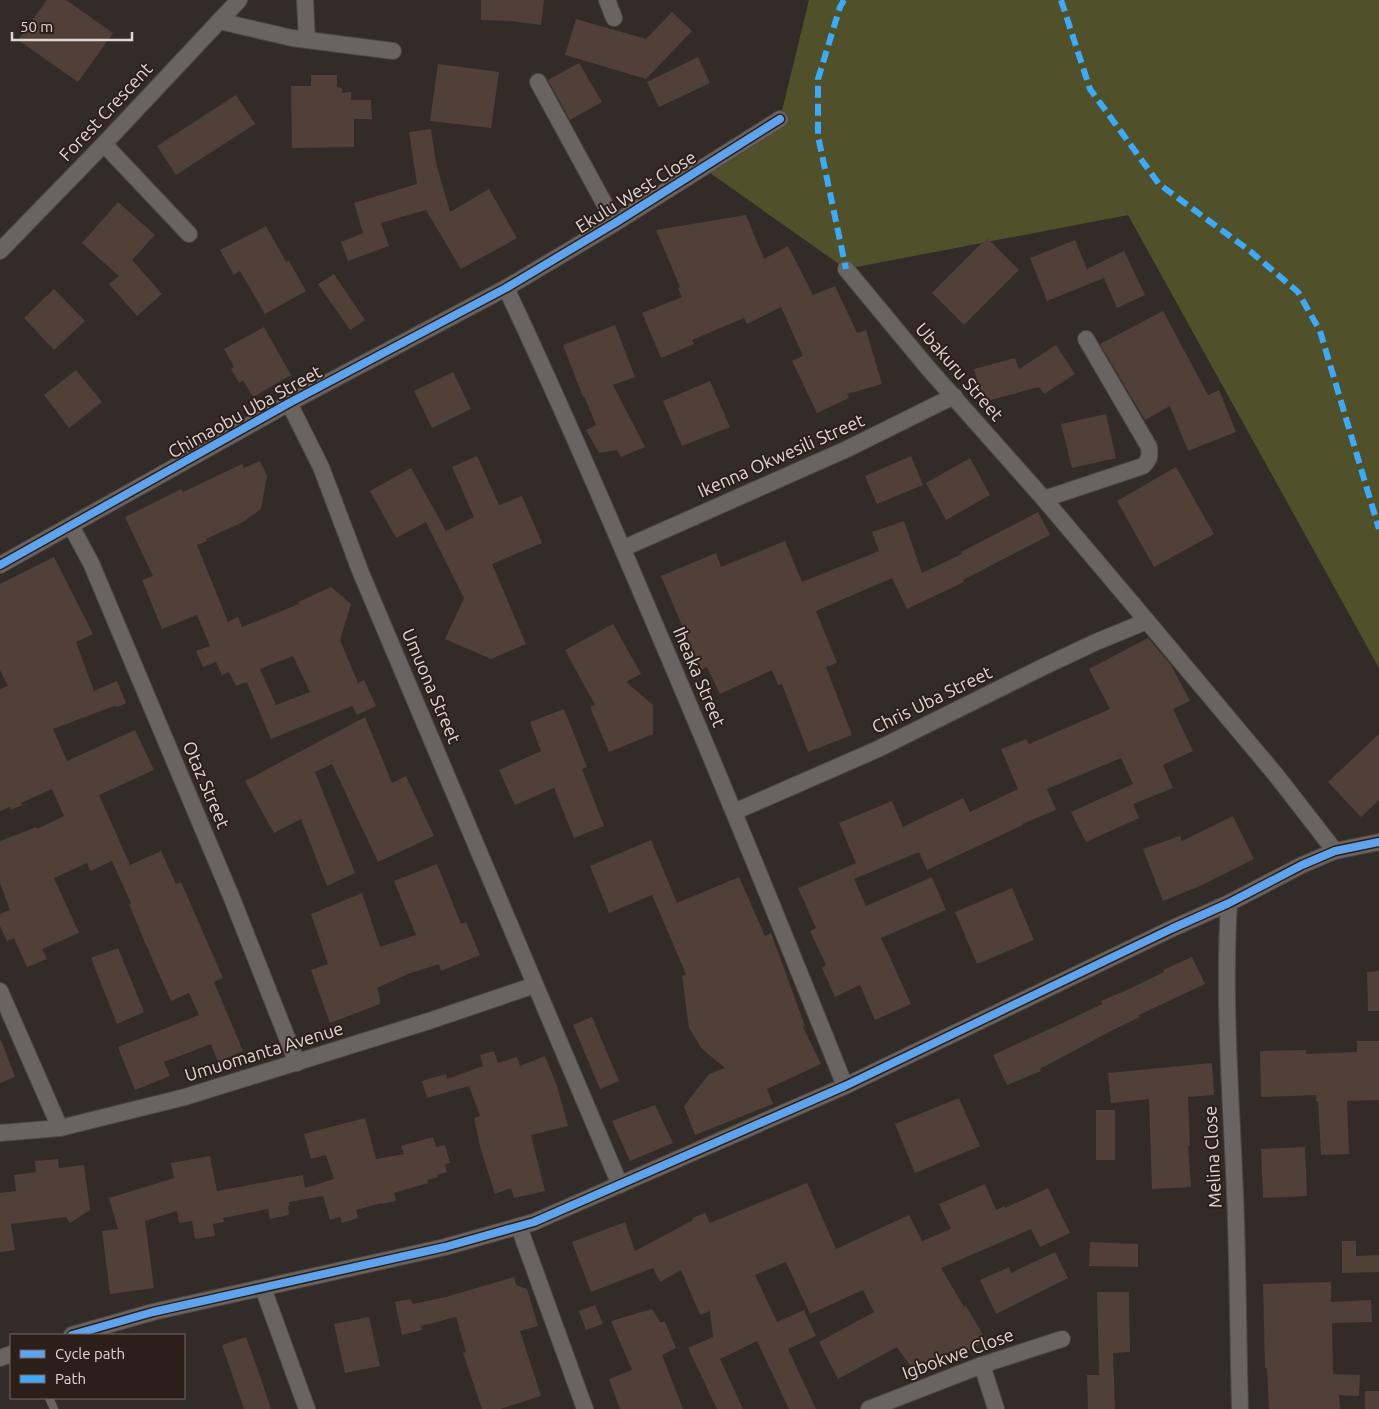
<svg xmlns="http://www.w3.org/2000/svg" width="1379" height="1409" font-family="Ubuntu,sans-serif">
<rect width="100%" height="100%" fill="#322b28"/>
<polygon fill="#50512b" points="809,0 1379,0 1379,668 1128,215 846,269 703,168 780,119"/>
<g fill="#504038" fill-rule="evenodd">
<polygon points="47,0 66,0 113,33 78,82 18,40"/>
<polygon points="481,0 544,0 541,25 510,21 481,20"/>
<polygon points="672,12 692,31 646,79 565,55 576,19 646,39"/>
<polygon points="698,57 710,83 659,107 647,82"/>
<polygon points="579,63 602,102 570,120 548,80"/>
<polygon points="438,64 499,72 491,128 430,121"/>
<polygon points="311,75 337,75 337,87 342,88 342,93 351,92 351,100 371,100 372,119 354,119 354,147 292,148 291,86 311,86"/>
<polygon points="236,95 255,124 176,175 157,146"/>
<polygon points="431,129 436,163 450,212 489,189 517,238 461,269 426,210 381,223 389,246 348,261 341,242 363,233 354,203 417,184 409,132"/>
<polygon points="118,202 155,235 132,260 162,294 137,316 109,284 119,276 82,243"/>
<polygon points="746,215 764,259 788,246 813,295 835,286 857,333 866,330 882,384 847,394 849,398 817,413 792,361 803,356 781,307 747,324 744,318 692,340 694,344 661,358 642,313 682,297 678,288 680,287 656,230"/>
<polygon points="266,226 286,262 289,261 306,291 265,314 240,271 234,275 220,250"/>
<polygon points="987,238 1019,270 964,325 932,293"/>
<polygon points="1075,240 1087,269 1124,251 1145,295 1117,308 1104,278 1047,301 1030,258"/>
<polygon points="334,274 365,320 350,330 318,284"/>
<polygon points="54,289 85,321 54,350 24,318"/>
<polygon points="1163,311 1208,395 1219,390 1236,432 1188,451 1170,406 1145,420 1100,344"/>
<polygon points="615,325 635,377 613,385 645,447 621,457 617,450 599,453 586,430 596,425 584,396 583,397 563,345"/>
<polygon points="264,327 291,375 253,397 243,380 239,383 231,369 234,367 224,349"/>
<polygon points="1056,345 1075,374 1044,394 1039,387 983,402 974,369 1015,358 1019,369"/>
<polygon points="76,370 102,402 69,428 44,395"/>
<polygon points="453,372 471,409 432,428 414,391"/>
<polygon points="710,381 730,427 682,446 663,401"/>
<polygon points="1106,414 1116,458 1072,468 1061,424"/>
<polygon points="477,456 499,505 522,496 542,543 492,564 526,644 491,659 445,639 464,598 426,522 396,538 370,491 411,468 446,531 474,517 452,467"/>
<polygon points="911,456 923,485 877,504 865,476"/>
<polygon points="970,458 990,495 946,520 926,483"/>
<path d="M260 461 267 476 261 509 243 522 206 539 207 541 197 545 228 622 238 617 242 627 299 604 298 602 331 587 351 604 340 640 358 683 364 680 376 706 357 715 352 706 271 739 247 682 236 686 229 672 222 675 216 662 203 667 196 651 210 646 197 615 162 629 142 580 153 576 125 517 181 489 183 492 242 464 244 468ZM293 656 310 692 276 705 260 669Z"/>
<polygon points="1176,467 1214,534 1154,567 1117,501"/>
<polygon points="1038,512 1050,535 963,580 964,582 907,609 892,578 816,611 837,663 826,667 852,735 808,752 782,684 778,685 772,670 720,694 707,667 701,670 661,576 716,553 721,567 785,541 802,582 879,551 872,532 904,521 922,573 962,554 961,552"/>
<polygon points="54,557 93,634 76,642 94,691 117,681 126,703 118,707 114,706 53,729 67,761 135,730 154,770 99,795 130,865 161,851 176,884 181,882 223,978 214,982 243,1051 218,1062 211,1044 164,1062 170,1076 135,1090 118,1047 199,1015 189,993 171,1001 143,938 129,904 131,903 112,861 91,871 87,863 54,878 79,933 42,949 47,959 27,967 14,938 7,941 0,926 0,914 10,910 0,883 0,841 37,827 37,829 64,816 52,789 21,803 22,805 11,810 10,807 0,811 0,689 8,686 0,670 0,584"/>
<polygon points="613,624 641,674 626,682 653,705 653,734 609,752 590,707 595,705 565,650"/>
<polygon points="1148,638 1171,665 1190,701 1173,709 1193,751 1163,765 1173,788 1133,804 1139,818 1086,842 1071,812 1133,784 1121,758 1047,789 1056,810 1022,824 1023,825 927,870 919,852 854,879 866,906 932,877 946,910 881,938 911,1004 875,1020 860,985 835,997 822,968 826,965 810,931 816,928 798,888 856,863 839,823 892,801 903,827 963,798 970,812 1018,789 1001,749 1026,739 1029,744 1110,709 1089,669"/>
<polygon points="564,709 587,767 582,769 604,826 574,838 554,788 515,805 499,770 541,751 530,722"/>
<polygon points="365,717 392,783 406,776 434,836 378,862 332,764 315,772 355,873 327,886 301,819 274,833 245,781"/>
<polygon points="1379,734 1379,800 1361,817 1328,782"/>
<polygon points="1233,816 1254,859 1200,886 1163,901 1143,849 1180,836 1182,841"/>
<polygon points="651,840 677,903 739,877 765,936 771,933 805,1026 803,1027 821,1064 767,1089 773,1104 695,1135 684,1106 709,1074 725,1068 702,1049 689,1028 682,976 686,974 652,895 609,913 590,866"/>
<polygon points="437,864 461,924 466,922 480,955 441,971 439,964 408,974 377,988 380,998 380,1004 330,1023 311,970 328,964 311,914 362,893 380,947 416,935 394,881"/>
<polygon points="1012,888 1034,940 977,964 955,912"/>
<polygon points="118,948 144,1012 117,1024 91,958"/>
<polygon points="1192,957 1205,984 1139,1015 1140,1017 1109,1032 1040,1069 1041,1071 1007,1085 993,1055 1071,1019 1102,1004 1101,1001 1127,990 1164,972 1163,970"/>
<polygon points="1379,971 1379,1011 1368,1011 1367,972"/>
<polygon points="592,1017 619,1081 600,1089 573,1025"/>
<polygon points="1,1040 15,1077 0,1083 0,1041"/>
<polygon points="1357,1041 1379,1041 1379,1100 1347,1101 1349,1154 1321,1155 1318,1101 1316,1101 1316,1095 1261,1097 1260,1051 1306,1050 1306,1054 1357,1052"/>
<polygon points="494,1051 498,1063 517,1057 520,1066 545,1056 557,1086 568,1126 531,1135 545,1191 514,1198 511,1188 495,1194 481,1150 474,1118 480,1116 469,1086 427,1098 422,1081 446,1074 447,1079 483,1066 480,1055"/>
<polygon points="1212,1063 1214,1095 1188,1097 1190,1146 1188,1146 1191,1187 1152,1189 1149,1099 1111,1103 1108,1073"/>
<polygon points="959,1098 980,1146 915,1173 895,1124"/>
<polygon points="655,1105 673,1143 630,1161 612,1121"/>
<rect x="1096" y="1110" width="19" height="50"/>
<polygon points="365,1118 376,1159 404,1154 401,1146 433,1137 436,1147 445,1145 450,1163 445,1164 447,1172 437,1175 438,1177 427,1180 428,1183 394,1193 396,1201 382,1204 381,1203 356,1210 358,1218 342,1223 340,1217 330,1220 323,1196 289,1202 290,1205 288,1206 289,1215 270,1219 268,1209 223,1218 224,1222 213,1224 215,1236 195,1239 192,1221 179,1223 177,1211 145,1221 154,1288 110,1294 102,1231 118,1229 109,1198 174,1178 171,1163 210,1156 217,1191 303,1175 305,1188 334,1179 326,1155 311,1159 304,1134"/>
<polygon points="1305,1147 1307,1196 1263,1198 1261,1149"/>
<polygon points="58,1159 59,1168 84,1165 90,1210 70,1223 66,1217 11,1224 15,1250 0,1252 0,1193 16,1191 14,1175 36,1172 35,1161"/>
<polygon points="807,1183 836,1249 909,1215 922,1241 951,1229 939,1204 985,1184 996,1210 1005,1206 1005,1208 1048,1188 1070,1233 1040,1247 1031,1229 941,1268 964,1307 966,1306 986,1340 955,1358 951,1352 917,1375 897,1347 838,1379 819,1342 874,1312 863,1290 810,1314 786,1262 755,1275 777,1322 804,1310 816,1336 788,1349 816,1409 789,1409 757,1341 720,1359 743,1409 717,1409 688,1348 713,1337 710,1311 700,1315 681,1270 660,1282 653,1268 591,1292 572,1242 625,1222 635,1251 693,1220 692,1218 705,1213 710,1223"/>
<polygon points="1342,1241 1356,1241 1356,1256 1379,1255 1379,1272 1342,1273"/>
<polygon points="1090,1242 1138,1244 1138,1267 1089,1266"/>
<polygon points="1055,1252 1068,1278 996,1314 980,1280 1009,1267 1011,1273"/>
<polygon points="514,1277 516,1285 527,1289 538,1326 520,1331 541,1396 500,1409 482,1409 463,1353 466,1352 456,1317 421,1326 422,1330 402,1335 395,1302 410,1299 413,1304 446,1297"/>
<polygon points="1331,1282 1331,1302 1371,1300 1372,1322 1332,1323 1333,1374 1360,1375 1359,1396 1339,1395 1340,1409 1269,1409 1267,1368 1265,1368 1263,1284"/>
<polygon points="1097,1292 1129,1292 1130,1352 1113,1353 1115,1409 1088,1409 1087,1375 1099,1375"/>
<polygon points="595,1305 603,1324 586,1330 579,1311"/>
<polygon points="652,1309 660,1322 665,1322 676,1348 662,1355 683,1409 620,1409 609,1379 632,1370 611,1321"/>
<polygon points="369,1317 380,1366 345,1373 334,1324"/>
<polygon points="246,1337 259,1373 271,1409 244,1409 222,1345"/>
<rect x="1365" y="1391" width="14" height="18"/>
</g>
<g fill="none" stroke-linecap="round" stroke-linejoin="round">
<defs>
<polyline id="lane" points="49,1398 54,1409"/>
<g id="street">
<polyline points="305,0 307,40"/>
<polyline points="607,0 614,18"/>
<polyline points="219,21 292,38 393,51"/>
<polyline points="538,82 615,223"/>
<polyline points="104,144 189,234"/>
<polyline points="0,251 104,144 239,0"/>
<polyline points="846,269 928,368 1044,499 1147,621 1276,775 1335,851"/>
<path d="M506 288C565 413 619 540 673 667 732 806 789 946 845 1086"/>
<polyline points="289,403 321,467 361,573 620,1185"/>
<path d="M1044 499 1143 466C1150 459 1150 456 1149 447L1086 339"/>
<polyline points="71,526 91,563 231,896 297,1063"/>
<polyline points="624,548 847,449 954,396"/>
<polyline points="0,565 289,403 506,288 615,223 780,119"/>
<polyline points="734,812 878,749 1043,667 1096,642 1147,621"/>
<path d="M1229 903C1223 1000 1231 1096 1235 1194 1238 1265 1238 1337 1240 1409"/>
<polyline points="0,991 60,1128"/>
<polyline points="0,1133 60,1128 185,1097 429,1021 535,985"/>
<polyline points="519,1227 585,1409"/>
<polyline points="263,1288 307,1409"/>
<polyline points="72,1335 153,1312 445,1247 534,1222 845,1086 1171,929 1229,903 1302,865 1335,851 1379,842"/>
<polyline points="0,1358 11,1354"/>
<polyline points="982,1365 996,1409"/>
<polyline points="869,1409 982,1365 1062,1339"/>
</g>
</defs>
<use href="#lane" stroke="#4d4744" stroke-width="9"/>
<use href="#street" stroke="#4d4744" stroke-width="18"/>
<use href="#lane" stroke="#696361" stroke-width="8"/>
<use href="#street" stroke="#696361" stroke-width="16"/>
<g stroke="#3fa9f5" stroke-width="6" stroke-dasharray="12 6" stroke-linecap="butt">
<polyline points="844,0 840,7 818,79 818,136 846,269"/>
<polyline points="1061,0 1090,89 1159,184 1250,251 1298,292 1320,331 1379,529"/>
</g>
<defs>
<g id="cycleway">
<polyline points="0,565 289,403 506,288 615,223 780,119"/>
<polyline points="72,1335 153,1312 445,1247 534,1222 845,1086 1171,929 1229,903 1302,865 1335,851 1379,842"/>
</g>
</defs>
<use href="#cycleway" stroke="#2c1f1a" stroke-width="11"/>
<use href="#cycleway" stroke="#60a3ed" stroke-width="8"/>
</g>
<g text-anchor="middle" stroke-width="4" stroke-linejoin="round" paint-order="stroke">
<g font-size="18" fill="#e0d7d4" stroke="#2c1f1a">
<text transform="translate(106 112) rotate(-47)" y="6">Forest Crescent</text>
<text transform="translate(636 192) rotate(-32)" y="6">Ekulu West Close</text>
<text transform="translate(959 372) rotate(49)" y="6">Ubakuru Street</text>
<text transform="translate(245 412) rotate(-29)" y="6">Chimaobu Uba Street</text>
<text transform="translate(781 456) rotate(-24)" y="6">Ikenna Okwesili Street</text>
<text transform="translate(699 677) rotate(67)" y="6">Iheaka Street</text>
<text transform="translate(431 686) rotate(67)" y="6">Umuona Street</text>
<text transform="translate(932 700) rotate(-26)" y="6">Chris Uba Street</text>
<text transform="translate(206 785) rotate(67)" y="6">Otaz Street</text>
<text transform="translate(264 1052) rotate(-17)" y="6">Umuomanta Avenue</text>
<text transform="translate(1213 1157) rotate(-93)" y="6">Melina Close</text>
<text transform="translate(958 1354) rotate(-20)" y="6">Igbokwe Close</text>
</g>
</g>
<rect x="10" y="1334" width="175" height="65" fill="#2c1f1a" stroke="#746964"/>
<rect x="20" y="1350" width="25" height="8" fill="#60a3ed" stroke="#746964"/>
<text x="55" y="1359" font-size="15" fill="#e0d7d4">Cycle path</text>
<rect x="20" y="1375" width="25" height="8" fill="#3fa9f5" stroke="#746964"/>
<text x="55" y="1384" font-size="15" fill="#e0d7d4">Path</text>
<path d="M12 32v8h120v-8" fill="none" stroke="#e0d7d4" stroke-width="2.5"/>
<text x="20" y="32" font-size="15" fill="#e0d7d4" stroke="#2c1f1a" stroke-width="4" paint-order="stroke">50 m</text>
</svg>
